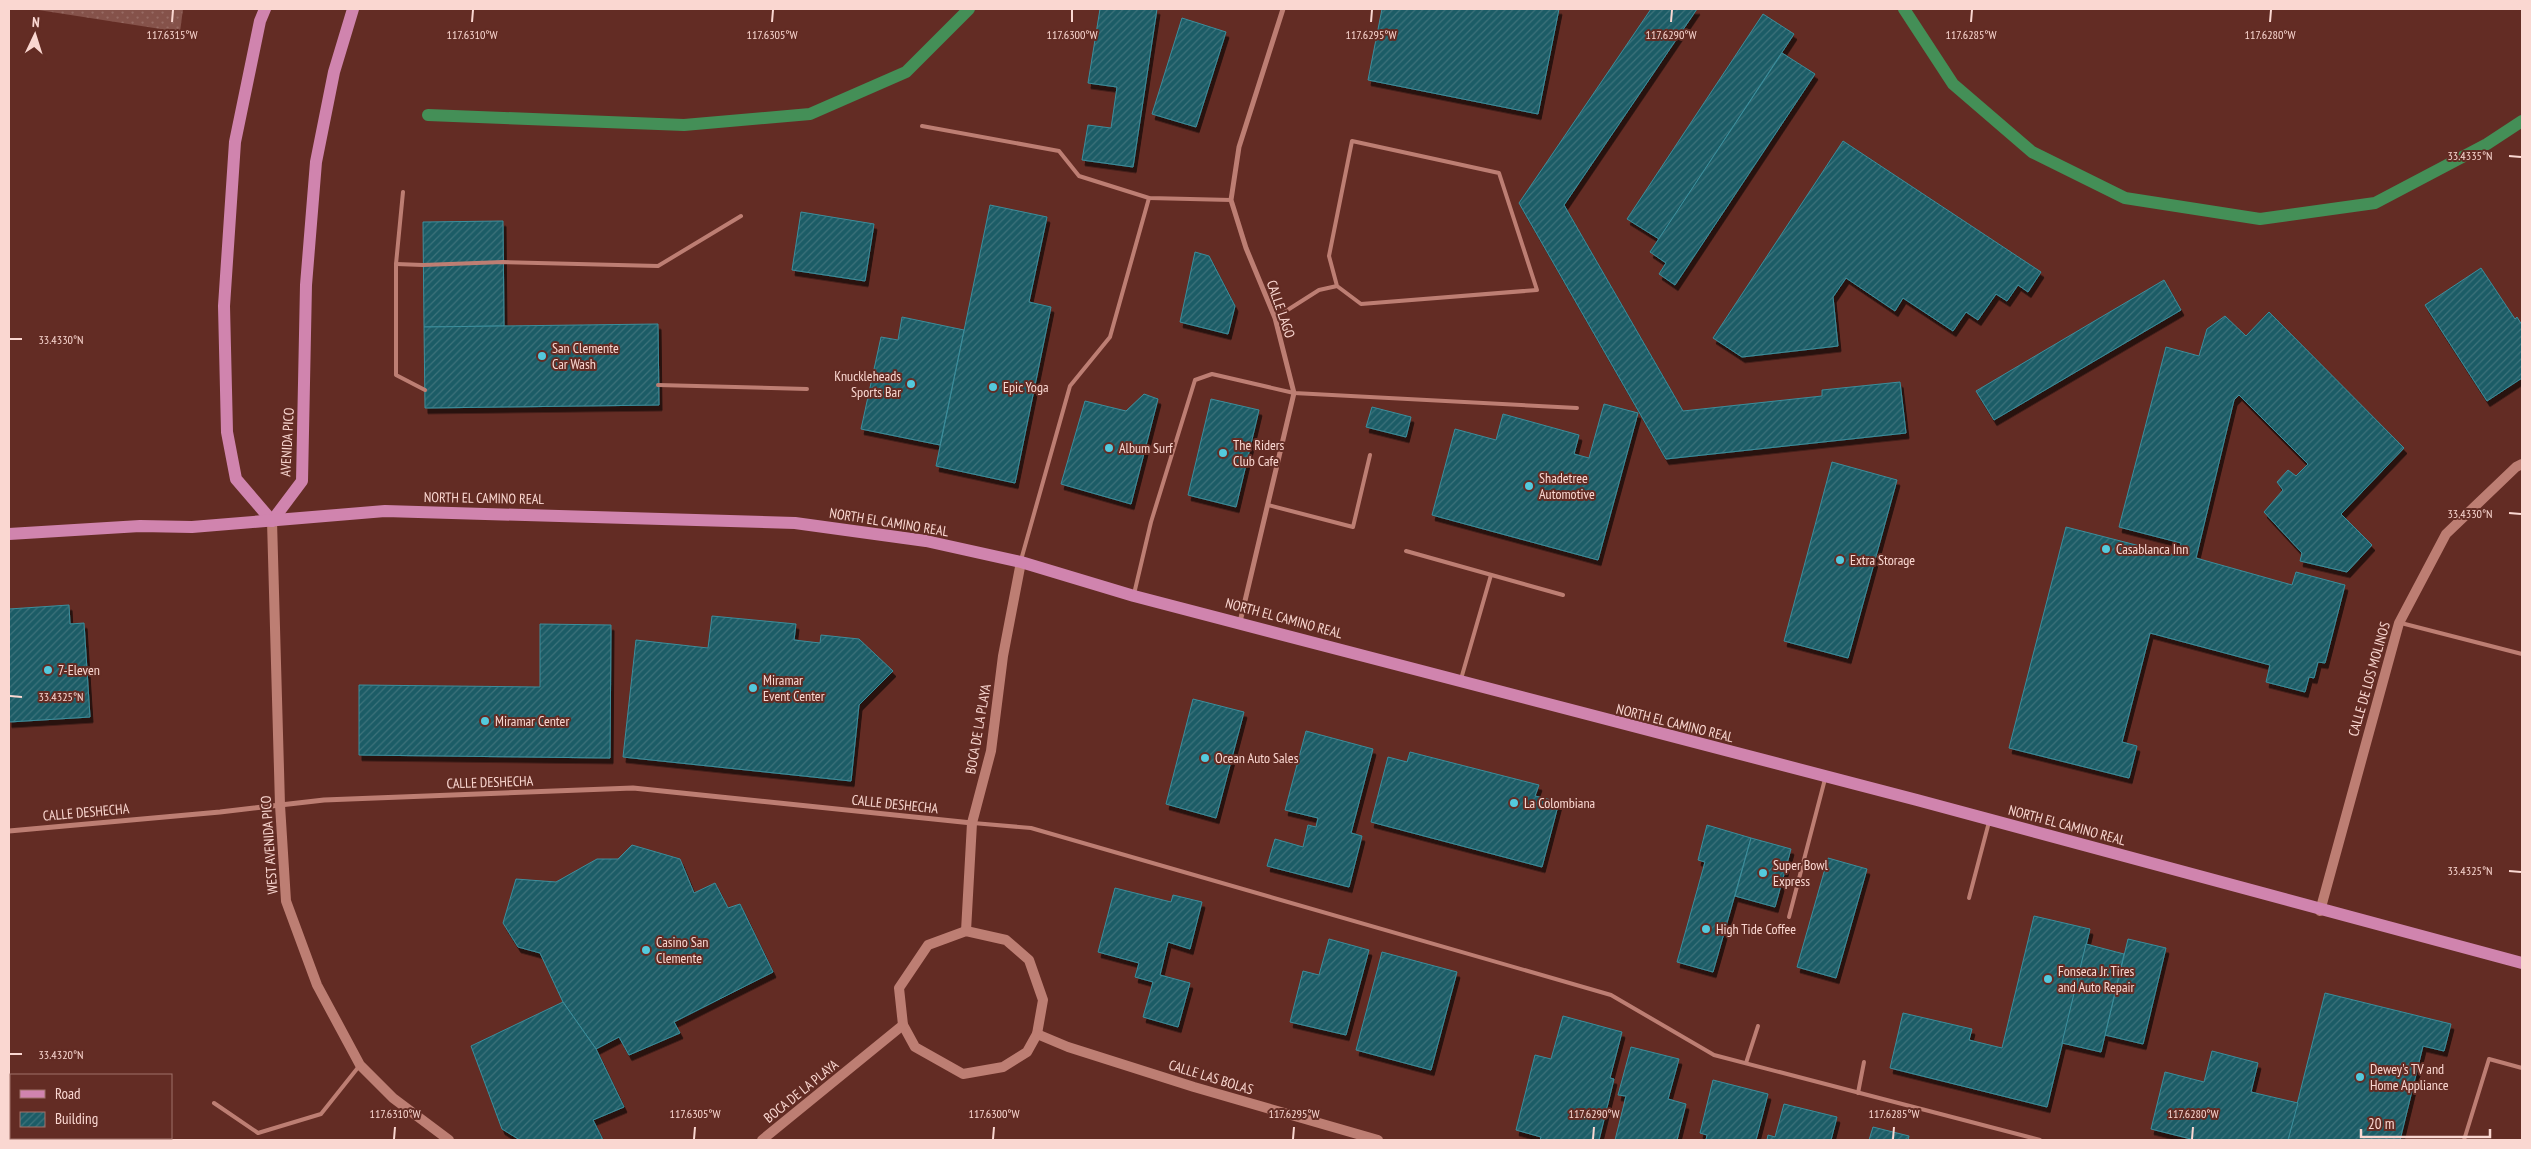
<svg xmlns="http://www.w3.org/2000/svg" width="2531" height="1149" font-family="'PT Sans Narrow',sans-serif">
<defs>
<pattern id="grass-dots" width="8" height="8" patternUnits="userSpaceOnUse" patternTransform="scale(1.25)"><rect width="8" height="8" fill="#85524a"/><path d="M2 2h.1M6 6h.1" fill="none" stroke="#976a63" stroke-width="1.8" stroke-linecap="round"/></pattern>
<pattern id="building-hatch" width="6" height="6" patternUnits="userSpaceOnUse" patternTransform="scale(1.25)"><rect width="6" height="6" fill="#1c5c66"/><path d="M-1 1l2-2M0 6l6-6M5 7l2-2" fill="none" stroke="#3e737b"/></pattern>
<filter id="shadow"><feDropShadow dx="3" dy="5.5" stdDeviation="0" flood-color="#0009"/></filter>
</defs>
<rect width="100%" height="100%" fill="#632c24"/>
<polygon fill="url(#grass-dots)" points="32,9 183,9 180,32"/>
<g fill="none" stroke-linecap="round" stroke-linejoin="round">
<g stroke="#448f57" stroke-width="12">
<polyline points="1904,9 1953,84 2032,152 2125,198 2260,219 2375,203 2487,144 2522,121"/>
<polyline points="428,115 684,125 810,114 906,72 969,9"/>
</g>
</g>
<g fill="url(#building-hatch)" stroke="#3c8e9c" filter="url(#shadow)">
<polygon points="1100,9 1157,9 1133,167 1082,160 1088,125 1111,128 1117,87 1088,83"/>
<polygon points="1382,9 1559,9 1538,114 1368,80"/>
<polygon points="1651,9 1697,9 1564,205 1683,411 1822,396 1822,390 1900,382 1906,433 1666,459 1519,203"/>
<polygon points="1763,14 1794,34 1659,239 1627,219"/>
<polygon points="1182,18 1226,32 1196,127 1152,114"/>
<polygon points="1782,53 1815,74 1675,285 1659,274 1666,263 1650,252"/>
<polygon points="1843,141 2041,272 2028,292 2018,285 2007,301 1996,294 1978,320 1966,312 1953,331 1903,298 1895,311 1846,278 1833,297 1838,346 1742,357 1713,338"/>
<polygon points="990,205 1047,217 1029,302 1051,307 1015,483 936,466"/>
<polygon points="801,212 874,224 865,281 792,270"/>
<polygon points="503,221 504,326 424,327 423,222"/>
<polygon points="1195,252 1209,256 1235,306 1228,334 1180,322"/>
<polygon points="2481,268 2515,319 2517,317 2522,325 2522,378 2487,401 2425,305"/>
<polygon points="2164,280 2181,310 1994,420 1976,391"/>
<polygon points="2269,312 2404,448 2341,514 2372,545 2347,572 2300,561 2302,553 2264,512 2283,490 2277,482 2288,470 2296,476 2308,464 2239,395 2234,400 2196,558 2292,585 2296,572 2345,585 2325,663 2318,662 2314,678 2309,677 2305,692 2266,682 2270,665 2150,633 2122,742 2137,746 2129,778 2009,748 2066,527 2179,556 2181,543 2119,527 2166,347 2199,356 2207,329 2225,316 2246,336"/>
<polygon points="902,317 964,330 940,445 861,429 881,337 898,340"/>
<polygon points="658,324 659,405 425,408 424,327"/>
<polygon points="1144,394 1158,399 1131,504 1061,484 1085,401 1126,411"/>
<polygon points="1211,399 1259,410 1236,507 1188,495"/>
<polygon points="1604,404 1638,413 1598,560 1432,515 1455,429 1496,440 1503,414 1579,435 1574,454 1589,458"/>
<polygon points="1372,407 1411,417 1406,437 1366,427"/>
<polygon points="1832,462 1897,480 1848,658 1784,641"/>
<polygon points="69,605 70,624 84,623 90,717 9,722 9,609"/>
<polygon points="712,616 796,624 794,640 820,643 821,635 859,639 893,671 859,705 851,781 623,757 636,640 708,648"/>
<polygon points="540,624 611,625 610,758 359,755 359,685 540,687"/>
<polygon points="1193,699 1244,712 1216,818 1166,804"/>
<polygon points="1306,731 1373,749 1351,833 1362,836 1349,887 1267,866 1275,839 1303,847 1308,825 1316,827 1318,818 1285,810"/>
<polygon points="1410,752 1539,785 1535,796 1559,802 1542,867 1371,822 1388,757 1407,762"/>
<polygon points="1707,825 1751,838 1713,972 1677,962 1705,862 1698,860"/>
<polygon points="1751,838 1791,849 1775,907 1735,896"/>
<polygon points="632,845 680,859 694,893 715,883 728,908 740,904 773,972 674,1022 680,1033 629,1055 619,1037 596,1049 563,1002 540,953 518,947 503,923 516,879 556,882 597,859 618,859"/>
<polygon points="1828,858 1867,869 1836,978 1797,967"/>
<polygon points="1115,888 1171,902 1173,895 1202,902 1190,949 1168,942 1160,975 1190,983 1178,1027 1143,1017 1153,982 1135,977 1139,963 1098,952"/>
<polygon points="2034,916 2090,929 2047,1107 1890,1068 1903,1013 1972,1029 1969,1040 2002,1048"/>
<polygon points="1329,939 1369,950 1346,1035 1290,1022 1303,971 1319,975"/>
<polygon points="2128,939 2166,948 2143,1044 2105,1035"/>
<polygon points="2086,944 2124,954 2101,1052 2062,1043"/>
<polygon points="1382,952 1457,972 1431,1070 1356,1050"/>
<polygon points="2325,993 2451,1024 2444,1051 2423,1046 2400,1140 2288,1140"/>
<polygon points="563,1002 596,1049 624,1107 593,1120 603,1140 520,1140 502,1129 471,1046"/>
<polygon points="1563,1016 1622,1032 1610,1078 1614,1079 1599,1140 1540,1140 1541,1137 1516,1130 1535,1055 1551,1059"/>
<polygon points="1631,1047 1679,1059 1668,1099 1686,1104 1677,1140 1615,1140 1626,1096 1618,1095"/>
<polygon points="2212,1051 2258,1063 2251,1092 2298,1103 2288,1140 2195,1140 2151,1129 2165,1072 2204,1082"/>
<polygon points="1713,1080 1768,1094 1756,1140 1706,1140 1707,1135 1700,1133"/>
<polygon points="1784,1104 1837,1117 1831,1140 1767,1140 1768,1135 1775,1137"/>
<polygon points="1873,1127 1909,1136 1908,1140 1869,1140"/>
</g>
<g fill="none" stroke-linecap="round" stroke-linejoin="round">
<g stroke="#bd7e73" stroke-width="4">
<polyline points="922,126 1059,151 1079,176 1149,198 1231,200"/>
<polyline points="403,192 396,264 396,375 425,390"/>
<polyline points="396,264 423,265 503,262 658,266 741,216"/>
<polyline points="1275,318 1319,290 1337,286 1361,304 1537,290 1499,173 1352,141 1329,256 1337,286"/>
<polyline points="658,385 807,389"/>
<polyline points="1268,505 1353,527 1370,455"/>
<polyline points="1406,551 1563,595"/>
<polyline points="1021,560 1070,386 1110,337 1149,198"/>
<polyline points="1134,594 1151,522 1195,380 1212,374 1294,393 1577,408"/>
<polyline points="2401,623 2522,654"/>
<polyline points="1461,679 1491,575"/>
<polyline points="973,823 1031,828 1611,995 1714,1055 2040,1140"/>
<polyline points="1969,898 1989,822"/>
<polyline points="1789,917 1825,779"/>
<polyline points="1746,1063 1758,1026"/>
<polyline points="1858,1093 1864,1062"/>
<polyline points="214,1103 258,1133 321,1114 360,1065"/>
<polyline points="2464,1140 2489,1059 2522,1068"/>
</g>
<g stroke="#bd7e73" stroke-width="5">
<polyline points="1240,622 1294,393 1275,318 1246,248 1231,200 1239,147 1283,9"/>
<polyline points="9,831 220,812 324,800 633,788 972,823"/>
</g>
<g stroke="#bd7e73" stroke-width="10">
<polyline points="272,521 280,805 286,901 317,985 360,1065 393,1098 449,1140"/>
<polyline points="2320,911 2399,623 2446,534 2516,467 2522,464"/>
<polygon points="966,931 1006,940 1029,960 1043,1000 1037,1034 1027,1052 1003,1067 963,1074 915,1047 903,1025 899,988 928,945"/>
<polyline points="966,931 972,823 991,751 1003,656 1021,562"/>
<polyline points="1037,1034 1068,1047 1194,1087 1378,1140"/>
<polyline points="762,1140 903,1025"/>
</g>
<g stroke="#d084ae" stroke-width="12">
<polyline points="265,9 260,21 235,142 224,306 227,432 236,479 272,521"/>
<polyline points="272,521 302,481 306,285 316,162 334,72 353,9"/>
<polyline points="9,534 140,526 192,527 385,511 795,523 926,541 1021,562 1134,596 1917,800 2522,963"/>
</g>
</g>
<path fill="none" stroke="#fad7d1" stroke-width="2" d="M172 22 173 10M472 22 473 10M772 22 773 10M1072 22V10M1371 22 1372 10M1671 22 1672 10M1971 22 1972 10M2270 22 2271 10M2509 156 2521 157M10 339H22M2509 513 2521 514M10 696 22 697M2509 871 2521 872M10 1054H22M394 1139 395 1127M694 1139 695 1127M993 1139 994 1127M1293 1139 1294 1127M1593 1139 1594 1127M1893 1139 1894 1127M2192 1139 2193 1127"/>
<g fill="#54cadd" stroke="#632c24" stroke-width="2">
<circle cx="542" cy="356" r="5"/>
<circle cx="911" cy="384" r="5"/>
<circle cx="993" cy="387" r="5"/>
<circle cx="1109" cy="448" r="5"/>
<circle cx="1223" cy="453" r="5"/>
<circle cx="1529" cy="486" r="5"/>
<circle cx="2106" cy="549" r="5"/>
<circle cx="1840" cy="560" r="5"/>
<circle cx="48" cy="670" r="5"/>
<circle cx="753" cy="688" r="5"/>
<circle cx="485" cy="721" r="5"/>
<circle cx="1205" cy="758" r="5"/>
<circle cx="1514" cy="803" r="5"/>
<circle cx="1763" cy="873" r="5"/>
<circle cx="1706" cy="929" r="5"/>
<circle cx="646" cy="950" r="5"/>
<circle cx="2048" cy="979" r="5"/>
<circle cx="2360" cy="1077" r="5"/>
</g>
<g text-anchor="middle" stroke-width="4" stroke-linejoin="round" paint-order="stroke">
<g font-size="14" fill="#fad7d1" stroke="#632c24">
<text transform="translate(1281 309) rotate(71)" y="5">CALLE LAGO</text>
<text transform="translate(287 442) rotate(-87)" y="5">AVENIDA PICO</text>
<text transform="translate(484 498) rotate(1)" y="5">NORTH EL CAMINO REAL</text>
<text transform="translate(889 522) rotate(9)" y="5">NORTH EL CAMINO REAL</text>
<text transform="translate(1284 618) rotate(15)" y="5">NORTH EL CAMINO REAL</text>
<text transform="translate(2369 679) rotate(-74)" y="5">CALLE DE LOS MOLINOS</text>
<text transform="translate(1675 723) rotate(14)" y="5">NORTH EL CAMINO REAL</text>
<text transform="translate(978 729) rotate(-80)" y="5">BOCA DE LA PLAYA</text>
<text transform="translate(490 782) rotate(-2)" y="5">CALLE DESHECHA</text>
<text transform="translate(895 804) rotate(6)" y="5">CALLE DESHECHA</text>
<text transform="translate(86 812) rotate(-5)" y="5">CALLE DESHECHA</text>
<text transform="translate(2067 825) rotate(15)" y="5">NORTH EL CAMINO REAL</text>
<text transform="translate(269 845) rotate(-94)" y="5">WEST AVENIDA PICO</text>
<text transform="translate(1211 1077) rotate(17)" y="5">CALLE LAS BOLAS</text>
<text transform="translate(801 1091) rotate(-39)" y="5">BOCA DE LA PLAYA</text>
</g>
<g font-size="14" fill="#fad7d1" stroke="#632c24" text-anchor="start">
<text x="552" y="353">San Clemente<tspan x="552" dy="16">Car Wash</tspan></text>
<text x="901" y="381" text-anchor="end">Knuckleheads<tspan x="901" dy="16">Sports Bar</tspan></text>
<text x="1003" y="392">Epic Yoga</text>
<text x="1233" y="450">The Riders<tspan x="1233" dy="16">Club Cafe</tspan></text>
<text x="1119" y="453">Album Surf</text>
<text x="1539" y="483">Shadetree<tspan x="1539" dy="16">Automotive</tspan></text>
<text x="2116" y="554">Casablanca Inn</text>
<text x="1850" y="565">Extra Storage</text>
<text x="58" y="675">7-Eleven</text>
<text x="763" y="685">Miramar<tspan x="763" dy="16">Event Center</tspan></text>
<text x="495" y="726">Miramar Center</text>
<text x="1215" y="763">Ocean Auto Sales</text>
<text x="1524" y="808">La Colombiana</text>
<text x="1773" y="870">Super Bowl<tspan x="1773" dy="16">Express</tspan></text>
<text x="1716" y="934">High Tide Coffee</text>
<text x="656" y="947">Casino San<tspan x="656" dy="16">Clemente</tspan></text>
<text x="2058" y="976">Fonseca Jr. Tires<tspan x="2058" dy="16">and Auto Repair</tspan></text>
<text x="2370" y="1074">Dewey's TV and<tspan x="2370" dy="16">Home Appliance</tspan></text>
</g>
</g>
<g font-size="12" text-anchor="middle" fill="#fad7d1" stroke="#632c24" stroke-width="4" stroke-linejoin="round" paint-order="stroke">
<text x="172" y="39">117.6315°W</text>
<text x="472" y="39">117.6310°W</text>
<text x="772" y="39">117.6305°W</text>
<text x="1072" y="39">117.6300°W</text>
<text x="1371" y="39">117.6295°W</text>
<text x="1671" y="39">117.6290°W</text>
<text x="1971" y="39">117.6285°W</text>
<text x="2270" y="39">117.6280°W</text>
<text x="2470" y="160">33.4335°N</text>
<text x="61" y="344">33.4330°N</text>
<text x="2470" y="518">33.4330°N</text>
<text x="61" y="701">33.4325°N</text>
<text x="2470" y="875">33.4325°N</text>
<text x="61" y="1059">33.4320°N</text>
<text x="395" y="1118">117.6310°W</text>
<text x="695" y="1118">117.6305°W</text>
<text x="994" y="1118">117.6300°W</text>
<text x="1294" y="1118">117.6295°W</text>
<text x="1594" y="1118">117.6290°W</text>
<text x="1894" y="1118">117.6285°W</text>
<text x="2193" y="1118">117.6280°W</text>
</g>
<rect width="2531" height="1149" fill="none" stroke="#fad7d1" stroke-width="20"/>
<rect x="10" y="1074" width="162" height="65" fill="#632c24" stroke="#9f7069"/>
<rect x="20" y="1090" width="25" height="8" fill="#d084ae" stroke="#9f7069"/>
<text x="55" y="1099" font-size="15" fill="#fad7d1">Road</text>
<rect x="20" y="1112" width="25" height="15" fill="url(#building-hatch)" stroke="#9f7069"/>
<text x="55" y="1124" font-size="15" fill="#fad7d1">Building</text>
<g transform="translate(35 35) rotate(4)" stroke="#632c24" stroke-width="4" paint-order="stroke">
<path d="M0-4L9 19L0 12L-9 19Z" fill="#fad7d1"/>
<text y="-8" font-size="14" font-weight="bold" text-anchor="middle" fill="#fad7d1">N</text>
</g>
<path d="M2361 1129v8h129v-8" fill="none" stroke="#fad7d1" stroke-width="2.5"/>
<text x="2368" y="1129" font-size="15" fill="#fad7d1" stroke="#632c24" stroke-width="4" paint-order="stroke">20 m</text>
</svg>
